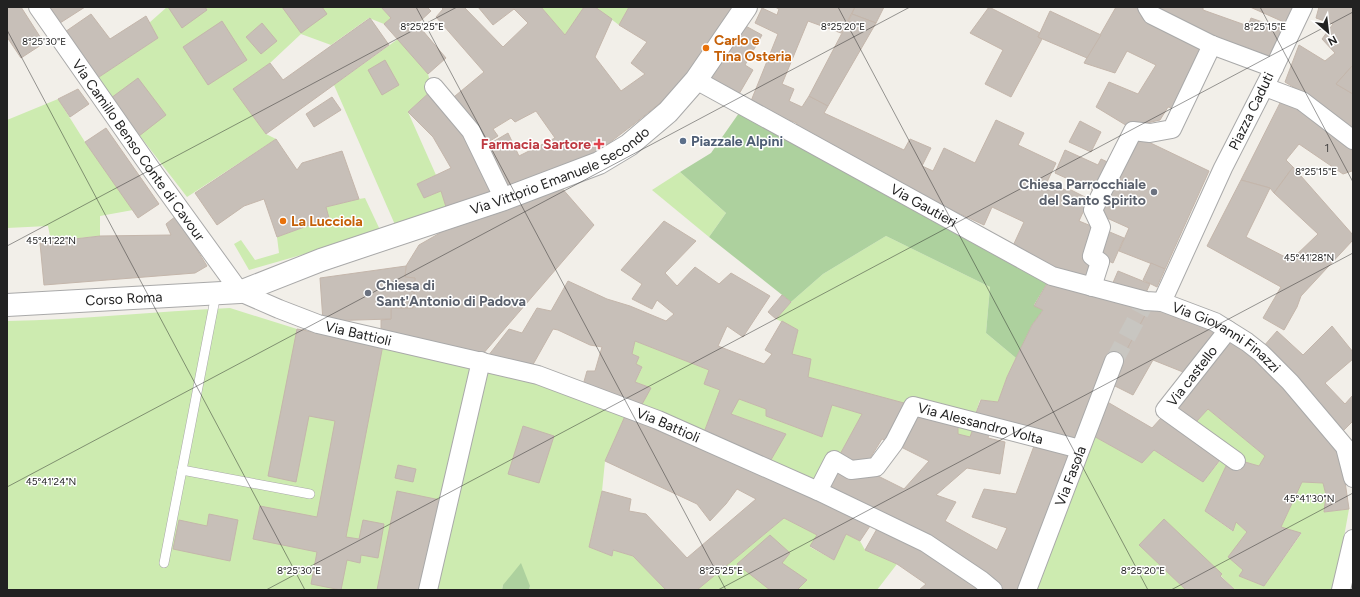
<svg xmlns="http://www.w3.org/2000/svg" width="1360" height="597" font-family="Figtree,sans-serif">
<rect width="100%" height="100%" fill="#f2efe9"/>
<g fill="#cdebb0">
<polygon points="167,7 381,7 391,18 384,24 369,18 331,45 301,34 270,63 234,89 266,134 276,139 187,197 96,79 158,38 149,23"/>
<polygon points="541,7 584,7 565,35"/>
<polygon points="595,7 629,7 619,25"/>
<polygon points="398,39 428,74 432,90 408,112 436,175 417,184 424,198 441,191 446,207 396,227 334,85"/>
<polygon points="58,99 85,142 133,210 100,216 100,236 51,241 48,226 7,228 7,120"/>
<polygon points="680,172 726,213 709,237 652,190"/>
<polygon points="365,198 381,232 249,270 234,244 241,240 255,260 279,253 277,237 329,218 326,207 359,199"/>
<polygon points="886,236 990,287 986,333 1016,358 1007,377 998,402 980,400 974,418 974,426 970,437 890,442 903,403 808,377 792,354 798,330 776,319 791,302 823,274"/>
<path d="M230 308 297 329 457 361 595 401 625 416 605 461 602 491 589 547 612 556 613 550 633 556 666 590H529L530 586 503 585 502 590H7V321C81 320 156 311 230 308Z"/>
<polygon points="635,341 709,370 704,384 720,390 703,435 640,408 651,388 635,382 642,368 636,364 639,357 632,354"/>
<polygon points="739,399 766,409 766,416 822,437 832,405 862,414 821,490 768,465 786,434 731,414"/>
<polygon points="1208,409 1265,456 1259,466 1245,462 1226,466 1205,511 1232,531 1236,522 1247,532 1229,557 1243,570 1239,576 1264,586 1301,534 1281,527 1302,482 1323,483 1326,495 1324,512 1349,509 1335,587 1333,590 1235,590 1164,519 1139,545 1186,590 1030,590 1090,434 1142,463 1154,450 1203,482 1227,452 1196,422"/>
<polygon points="784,518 817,535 810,547 834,560 846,534 860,541 865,550 897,564 877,590 697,590"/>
</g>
<g fill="#add19e">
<polygon points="739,113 1049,280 1034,305 1043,310 1032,325 1016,358 986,333 990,287 886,236 823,274 791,302 709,237 726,213 680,172 711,153"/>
<polygon points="521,563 530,586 529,590 502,590 503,585"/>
</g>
<g fill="#c7bfb8" stroke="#c4b6ab">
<polygon points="7,7 21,7 44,43 21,58 7,37"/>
<polygon points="50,7 85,7 60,23"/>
<polygon points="168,7 205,7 207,10 182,28"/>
<polygon points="282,7 322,7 327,14 301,33"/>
<polygon points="381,7 427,7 431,11 417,24 446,58 428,74 384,24 391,18"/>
<polygon points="441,7 464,7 503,47 528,23 514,9 493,25 478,7 541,7 565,35 584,7 595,7 612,19 595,57 621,91 645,74 631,63 647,42 619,25 629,7 735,7 676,90 634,124 592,156 507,189 486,146 508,133 519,156 555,138 536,111 515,122 511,118 493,129 498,136 482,146 449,101 484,72 436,17 443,9"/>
<polygon points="775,7 855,7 841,33 808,21 782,84 794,89 789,101 802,107 809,96 828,106 824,113 904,150 910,139 931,148 922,166 933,171 944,148 975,163 996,120 1024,133 1018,145 1056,163 1047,182 1066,190 1067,188 1089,199 1079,221 1096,228 1082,259 1094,265 1086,283 1012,248 1024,222 992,207 984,225 838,157 795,129 797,123 789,120 788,123 749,106 778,34 755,23 762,8 777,15 779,9"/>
<polygon points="855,7 884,7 876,23 852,14"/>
<polygon points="989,7 1040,33 1038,37 1042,39 1011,97 985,84 1003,50 970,33"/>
<polygon points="1116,7 1140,7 1145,9 1142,18 1202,46 1173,108 1168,107 1160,120 1129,127 1096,107 1109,82 1138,94 1156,65 1127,51 1115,73 1084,63"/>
<polygon points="1153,7 1203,7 1203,10 1248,26 1251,18 1285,30 1272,60 1226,47"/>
<polygon points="1250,7 1293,7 1286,23"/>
<polygon points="1319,7 1353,7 1353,65 1336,84 1353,94 1353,129 1310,97 1285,82 1299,45 1325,61 1335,53 1322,39 1333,24 1316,18"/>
<polygon points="1050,11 1101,35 1087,58 1038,37"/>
<polygon points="91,14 110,39 146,16 158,38 96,79 62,34"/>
<polygon points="852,14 876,23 828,106 809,96"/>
<polygon points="370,18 389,45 266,134 233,89 270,63 283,80"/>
<polygon points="222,21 247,60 208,85 183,47"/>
<polygon points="262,23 277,41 261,54 246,37"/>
<polygon points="742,24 762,35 745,65 753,70 739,94 711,78"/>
<polygon points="385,60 399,85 382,95 368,70"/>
<polygon points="1353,65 1353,94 1336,84"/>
<polygon points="138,78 166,115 139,136 111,98"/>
<polygon points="78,89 89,104 70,117 58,99"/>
<polygon points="432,90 467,129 497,190 446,207 441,191 424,198 417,184 451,168 433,137 408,112"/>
<polygon points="332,97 341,110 314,127 306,114"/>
<polygon points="1282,99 1312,114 1353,151 1353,172 1352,171 1343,174 1299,144 1286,160 1293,167 1274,193 1270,188 1241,180"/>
<polygon points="1080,121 1101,132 1091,152 1069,142"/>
<polygon points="106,128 159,204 138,218 85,142"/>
<polygon points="1136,136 1209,171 1165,269 1119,251 1129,228 1098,214"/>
<polygon points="276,139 297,170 302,163 342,151 359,199 326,207 329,218 277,237 264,199 244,206 217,225 195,193"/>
<polygon points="1065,150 1098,165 1101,159 1114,165 1101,194 1055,173"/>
<polygon points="1293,167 1353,235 1353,240 1301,296 1297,307 1284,330 1263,318 1281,287 1207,246 1241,180 1270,188 1246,237 1291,260 1318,234 1274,193"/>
<polygon points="560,186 594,225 482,355 381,333 381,320 391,319 391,308 413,308 415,278 405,277 406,266 419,245 454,225"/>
<polygon points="176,216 207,266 195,273 44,285 40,243 100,236 171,235 166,224"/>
<polygon points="664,221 696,241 665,273 677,286 695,267 719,284 731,273 770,296 743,337 727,326 718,346 764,364 772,354 765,350 782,321 798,330 792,354 811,359 808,377 904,403 890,442 882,439 867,463 838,458 862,414 832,405 822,437 766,416 766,409 739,399 731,414 786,434 768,465 703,435 720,390 704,384 709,370 635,341 632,354 639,357 636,364 642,367 635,382 651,388 640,408 583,385 587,371 595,371 602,347 590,345 558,330 553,329 531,368 488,356 509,329 522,333 537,308 551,311 568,281 607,299 630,306 666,321 674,314 657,300 652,309 632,299 642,284 621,270"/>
<polygon points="1105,230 1124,238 1113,263 1094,255"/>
<polygon points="1151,263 1165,269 1157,287 1143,280"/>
<polygon points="406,266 405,277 415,278 413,308 391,308 391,319 323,321 320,278"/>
<polygon points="1118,271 1150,284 1143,299 1112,285"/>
<polygon points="1049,280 1150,306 1120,363 1019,590 1003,590 981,575 821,490 833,467 866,470 904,489 929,461 899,446 917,411 958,425 958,434 970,437 974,426 990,429 988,438 1005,442 1000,474 967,468 936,495 956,502 945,521 997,550 1007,528 972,517 984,489 1016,494 1040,430 1025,425 992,422 974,418 981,400 998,402 1007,377 1016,358 1032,325 1043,310 1034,306"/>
<polygon points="782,295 791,302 776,319 768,312"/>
<polygon points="1150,306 1156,307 1219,333 1188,374 1153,360 1133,395 1109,383"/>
<polygon points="1332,326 1353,352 1353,359 1325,383 1345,404 1353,395 1353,421 1343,431 1263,347 1277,331 1303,355"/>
<polygon points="297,329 383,345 346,537 359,539 363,520 384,524 378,558 361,555 360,563 347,560 341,590 311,584 317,552 253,539 260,506 317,517 335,421 309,416 296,482 268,476"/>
<polygon points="1227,336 1286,386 1340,447 1349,509 1324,512 1326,495 1323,483 1302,482 1281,527 1301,533 1264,586 1239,576 1243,570 1228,557 1247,532 1236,522 1233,531 1205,511 1226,466 1245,462 1259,466 1265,456 1208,409 1196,422 1175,407"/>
<polygon points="1104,400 1152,428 1162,417 1223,456 1203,482 1154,450 1142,463 1090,434"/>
<polygon points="625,416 834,507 870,526 860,541 846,534 834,560 810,546 817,535 784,518 697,590 666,590 633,556 613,550 612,556 589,547 602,491 631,499 629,511 646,514 687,558 756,499 737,489 726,504 710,521 697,504 605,461"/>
<polygon points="523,426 554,436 539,483 508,474"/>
<polygon points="398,465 416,469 413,482 395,478"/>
<polygon points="397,491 440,500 422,590 377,590"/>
<polygon points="209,514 238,520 230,561 173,549 179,520 207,526"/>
<polygon points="1164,519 1222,574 1220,576 1235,590 1186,590 1139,545"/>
<polygon points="878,527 926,549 985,590 919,590 926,584 897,564 865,550"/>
<polygon points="770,535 790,553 782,563 807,580 797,590 770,590 737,564"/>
</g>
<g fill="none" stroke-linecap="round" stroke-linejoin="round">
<polyline stroke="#c8c6c1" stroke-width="18" stroke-dasharray="18 9" stroke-linecap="butt" points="1114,361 1146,301"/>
<defs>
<g id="service">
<polyline points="182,470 310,494"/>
<polyline points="164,563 216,294"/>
</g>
<g id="minor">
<path id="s1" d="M38 7 156 176 240 292 279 309 318 324 538 375 658 420 818 491 926 543 981 580 993 590"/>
<path id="s2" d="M1147 7 1152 15 1212 45 1274 68 1223 168 1162 302 1215 322 1247 342 1261 353 1290 382 1345 447 1353 478"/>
<polyline points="1274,68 1303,7"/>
<path id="s3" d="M696 80 1052 276 1146 301 1162 302"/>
<polyline points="434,87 471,131 504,199"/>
<polyline points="1265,87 1302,101 1353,140"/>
<polyline points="1092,287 1100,262 1092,256 1101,227 1093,210 1133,131 1150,133 1172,129 1212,45"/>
<polyline points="1228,330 1165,410 1236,461"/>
<path id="s4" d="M818 491 834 460 851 470 876 467 894 443 913 406 1080 449"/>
<polyline points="428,590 481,361"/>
<path id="s5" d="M1027 590 1114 361"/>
<polyline points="1341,590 1353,539"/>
</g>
<g id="tertiary">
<path id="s6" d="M7 305 240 292 321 260 504 199 599 163 629 145 668 112 696 80 746 7"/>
</g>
</defs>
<use href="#service" stroke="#a9a9a9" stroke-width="10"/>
<use href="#minor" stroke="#a9a9a9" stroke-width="20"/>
<use href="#tertiary" stroke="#a9a9a9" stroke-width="24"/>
<use href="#service" stroke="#fff" stroke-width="9"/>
<use href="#minor" stroke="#fff" stroke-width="18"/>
<use href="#tertiary" stroke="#fff" stroke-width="22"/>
</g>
<path fill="none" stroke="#222" stroke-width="1" stroke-opacity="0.45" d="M416 7 726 590M838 7 1148 590M1260 7 1353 182M7 30 305 590M7 246 457 7M7 487 910 7M266 590 1353 12M718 590 1353 253M1171 590 1353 493"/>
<g fill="#e8710a" stroke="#fff" stroke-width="1.5">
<circle cx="706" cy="48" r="4"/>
<circle cx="283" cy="221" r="4"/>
</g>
<circle fill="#5c6f8a" stroke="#fff" stroke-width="1.5" cx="683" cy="141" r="4"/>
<path fill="#e0444e" stroke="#fff" stroke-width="1.5" d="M597 138h4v4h4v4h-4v4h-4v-4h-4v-4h4z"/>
<g fill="#6b7280" stroke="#fff" stroke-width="1.5">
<circle cx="1154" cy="192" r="4"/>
<circle cx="368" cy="293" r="4"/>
</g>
<g text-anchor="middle" stroke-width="3" stroke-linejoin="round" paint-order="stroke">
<g font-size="12" fill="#4b4948">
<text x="1327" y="152">1</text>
</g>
<g font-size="14" font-weight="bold" fill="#c56008" stroke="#fff" text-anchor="start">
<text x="714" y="45">Carlo e<tspan x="714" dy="16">Tina Osteria</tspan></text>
<text x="291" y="226">La Lucciola</text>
</g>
<g font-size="14" fill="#222" stroke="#fff">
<text transform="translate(1251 111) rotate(-64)" y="5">Piazza Caduti</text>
<text dy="5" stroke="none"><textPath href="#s1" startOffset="175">Via Camillo Benso Conte di Cavour</textPath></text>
<text dy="5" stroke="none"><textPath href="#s6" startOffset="576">Via Vittorio Emanuele Secondo</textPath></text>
<text dy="5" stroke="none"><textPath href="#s3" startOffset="260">Via Gautieri</textPath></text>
<text dy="5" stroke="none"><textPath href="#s6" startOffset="117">Corso Roma</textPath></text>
<text dy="5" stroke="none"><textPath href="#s1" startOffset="475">Via Battioli</textPath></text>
<text dy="5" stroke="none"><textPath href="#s2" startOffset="476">Via Giovanni Finazzi</textPath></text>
<text transform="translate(1192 376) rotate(-52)" y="5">Via castello</text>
<text dy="5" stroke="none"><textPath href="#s4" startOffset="221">Via Alessandro Volta</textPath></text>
<text dy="5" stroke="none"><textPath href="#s1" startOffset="799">Via Battioli</textPath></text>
<text dy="5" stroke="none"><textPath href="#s5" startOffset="122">Via Fasola</textPath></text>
</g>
<g font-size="14" font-weight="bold" fill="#4e5e75" stroke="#fff" text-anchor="start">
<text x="691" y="146">Piazzale Alpini</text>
</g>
<g font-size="14" font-weight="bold" fill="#be3a42" stroke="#fff" text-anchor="end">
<text x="591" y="149">Farmacia Sartore</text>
</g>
<g font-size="14" font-weight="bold" fill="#5b616d" stroke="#fff" text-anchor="end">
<text x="1146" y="189">Chiesa Parrocchiale<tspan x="1146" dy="16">del Santo Spirito</tspan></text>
<text x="376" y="290" text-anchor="start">Chiesa di<tspan x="376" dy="16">Sant'Antonio di Padova</tspan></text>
</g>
</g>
<g font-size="10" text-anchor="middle" fill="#222" stroke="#fff" stroke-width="3" stroke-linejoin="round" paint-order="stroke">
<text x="422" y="30">8°25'25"E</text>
<text x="843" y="30">8°25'20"E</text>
<text x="1265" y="30">8°25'15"E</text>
<text x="44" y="45">8°25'30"E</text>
<text x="1316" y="175">8°25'15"E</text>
<text x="51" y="244">45°41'22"N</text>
<text x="1309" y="261">45°41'28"N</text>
<text x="51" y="485">45°41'24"N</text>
<text x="1309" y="502">45°41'30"N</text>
<text x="299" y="574">8°25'30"E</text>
<text x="721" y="574">8°25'25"E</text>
<text x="1143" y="574">8°25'20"E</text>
</g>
<rect width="1360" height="597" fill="none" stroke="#222222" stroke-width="16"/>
<g transform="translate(1328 32) rotate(152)" stroke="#ffffff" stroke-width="3" paint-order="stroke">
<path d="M0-3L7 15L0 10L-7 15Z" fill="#222222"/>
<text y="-6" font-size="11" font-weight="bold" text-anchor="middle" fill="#222222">N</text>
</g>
</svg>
